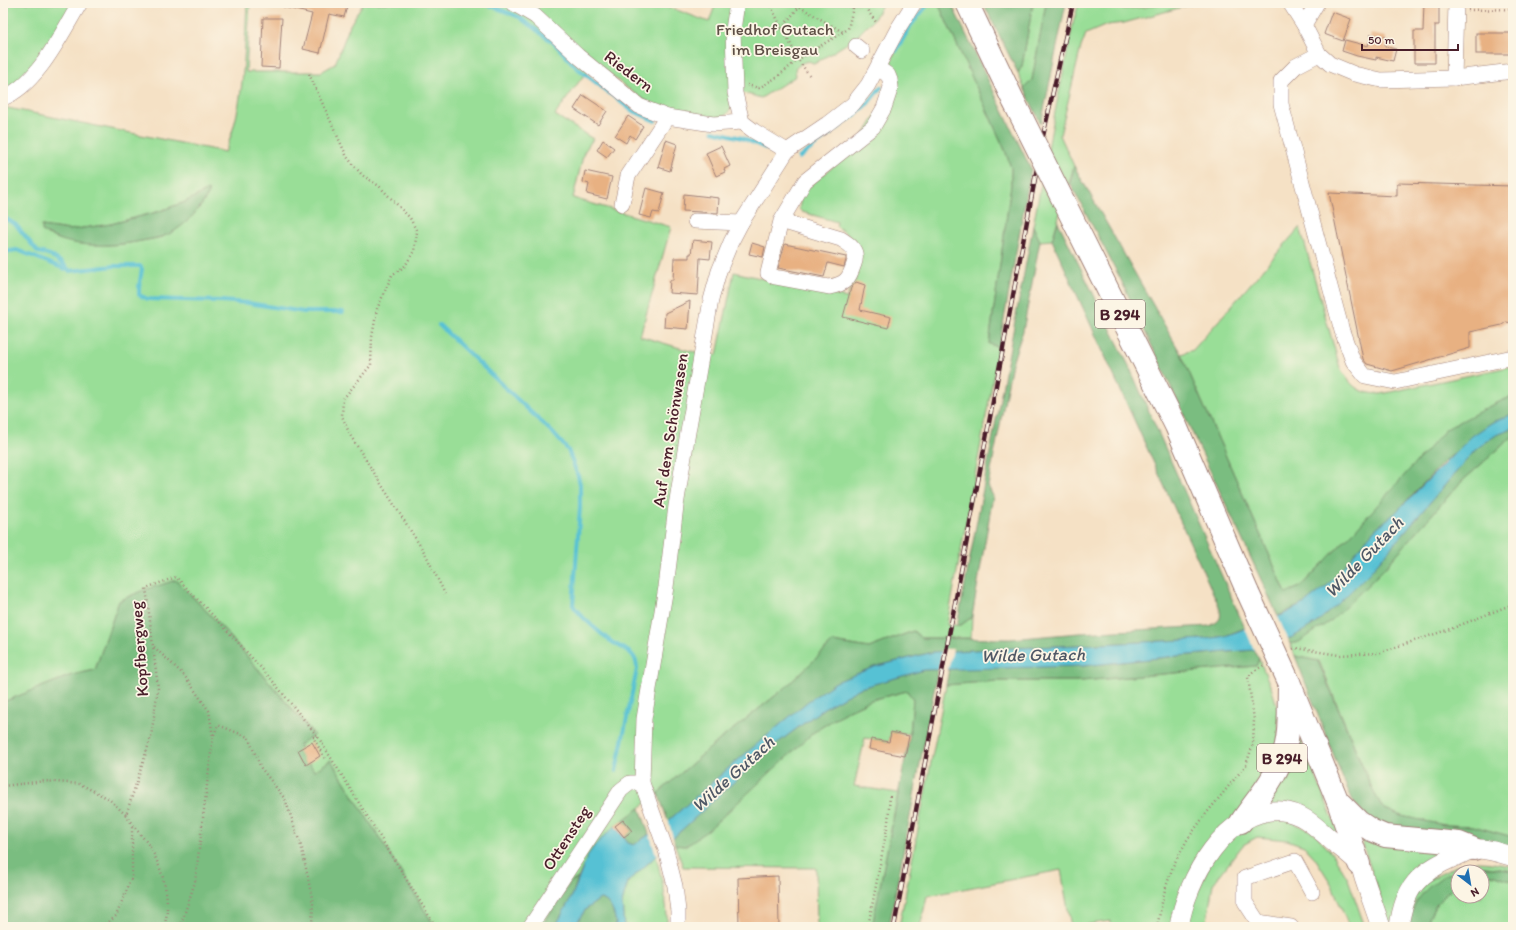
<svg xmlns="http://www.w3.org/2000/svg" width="1516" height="930" font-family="Itim,sans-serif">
<rect width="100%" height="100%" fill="#fcf5e5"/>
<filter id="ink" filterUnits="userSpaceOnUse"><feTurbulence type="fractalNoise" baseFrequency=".025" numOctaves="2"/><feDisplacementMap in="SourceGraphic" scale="8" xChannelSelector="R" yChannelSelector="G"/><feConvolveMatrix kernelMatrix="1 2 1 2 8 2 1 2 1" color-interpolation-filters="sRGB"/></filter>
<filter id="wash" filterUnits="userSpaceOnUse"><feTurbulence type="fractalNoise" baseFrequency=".012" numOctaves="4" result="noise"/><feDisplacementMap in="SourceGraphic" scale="16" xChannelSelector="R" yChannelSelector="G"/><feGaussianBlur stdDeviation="0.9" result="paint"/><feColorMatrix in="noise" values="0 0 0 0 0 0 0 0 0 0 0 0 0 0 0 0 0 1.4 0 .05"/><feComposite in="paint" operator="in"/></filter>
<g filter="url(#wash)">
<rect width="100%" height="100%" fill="#f5e1c5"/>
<g fill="#99de97" stroke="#727e61" fill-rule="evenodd">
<polygon points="3,3 85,3 3,102"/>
<path d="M247 3H250L246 72H321L335 64 350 25 363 3H658L709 22 716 3H883L874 19 854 39 814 64C808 58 801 63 795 69L796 76 761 98 740 92C734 101 731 115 720 118 706 117 691 116 677 113 645 106 621 83 597 63L581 79 555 115 593 139 584 152 573 198 671 227 640 336 690 351 717 355 734 272 847 298 852 281H855C862 249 864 246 836 226L837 222 802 212 799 209 802 192 855 149 896 82 891 61 905 31 926 3H938L1005 150 1011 168V185L989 344 999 347 947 625H961L972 617 971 638H921L913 631 869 648 833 642 785 688 717 742 649 801 615 826 595 845 588 855 578 878 571 882 541 927H435L331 760 314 772 299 745 314 734 222 627 176 580 141 591 119 601 95 670 72 675 3 702V107L225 152C245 105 244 53 247 3ZM208 190 209 193C199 212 180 231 159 238 154 239 147 240 141 241 105 248 82 246 47 235L42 226 69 230 111 224 157 212 185 202Z"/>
<polygon points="1033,3 1046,3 1032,80 1024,88 1018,73 1022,66"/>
<polygon points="1079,3 1098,3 1124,9 1145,7 1161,3 1197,3 1124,23 1107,25 1086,34 1081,47 1060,135 1074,166 1052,240 1040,241 1033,226 1055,112 1074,19"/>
<path d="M1300 227 1340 368C1353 387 1356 393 1381 394L1513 366V396L1490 406 1356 529 1300 587 1286 593 1181 354 1193 350Z"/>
<polygon points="1513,436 1513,837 1473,826 1444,825 1401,816 1383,808 1373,791 1319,661 1295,656 1290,644 1299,642 1382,571 1459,484"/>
<polygon points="1259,659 1272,690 1278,709 1279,746 1172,927 1112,927 1110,921 1071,927 1061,870 927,896 920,927 899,927 946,685 997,681 1081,681 1256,666"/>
<polygon points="907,691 913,699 910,734 891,732 889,742 865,738 854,786 898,793 872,927 817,927 816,868 683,867 675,845 685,846 814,732 847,711 871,700"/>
<polygon points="1295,724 1338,832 1334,835 1262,809"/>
<polygon points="1278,815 1315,833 1334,856 1348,879 1365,927 1349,927 1332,885 1315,858 1304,846 1287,840 1257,837 1243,845 1213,884 1206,927 1184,927 1212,857 1244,826"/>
<polygon points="1357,827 1458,850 1450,856 1390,927"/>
<path d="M656 856C662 880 668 903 667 927H624L622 903 628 882Z"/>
<path d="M1476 862C1489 862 1501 864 1513 867V871L1480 866 1447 875 1424 893 1416 902 1412 913 1409 927H1407L1414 898 1429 880 1458 865Z"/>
<path d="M1482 875H1495L1513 881V927H1426C1431 909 1442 894 1458 885V896H1482Z"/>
</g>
<g fill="#7abd80" stroke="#626e56">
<polygon points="938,3 951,3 1031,169 999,347 989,344 1011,185 1011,168 1005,150"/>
<polygon points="983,3 1033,3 1022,66 1018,73"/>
<polygon points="1046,3 1066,3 1041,124 1024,88 1032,80"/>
<polygon points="1074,166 1181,354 1286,593 1300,587 1356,529 1446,429 1490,406 1513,396 1513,414 1491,423 1445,461 1394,514 1375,529 1328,585 1305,603 1278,616 1120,278 1070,183"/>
<path d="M208 190 209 193C200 209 187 224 171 233 161 238 151 239 141 241 111 247 69 249 42 231V226L69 230 111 224 157 212 185 202Z"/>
<path d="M1058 222 1128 364 1245 628 1225 636 1205 639 933 652 874 667 836 682 807 702 732 765 668 821 658 793 717 742 785 688 833 642 869 648 913 631 922 638 1010 639 1079 633 1210 626C1221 620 1222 619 1219 606L1052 240Z"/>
<polygon points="1033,226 1040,241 1023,331 1012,363 988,486 993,496 972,617 961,625 957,626"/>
<polygon points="1513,428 1513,436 1459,484 1382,571 1332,620 1299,642 1290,644 1288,639 1316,623 1338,604 1370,572 1476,449 1499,433"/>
<polygon points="176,580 222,627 314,735 299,745 314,771 331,760 435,927 3,927 3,702 72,675 95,670 119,601 141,591"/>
<polygon points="1254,650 1259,659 1256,666 1081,681 997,681 946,685 949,668 1084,666 1177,656"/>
<polygon points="1295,656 1318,661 1373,791 1383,808 1401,816 1444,825 1473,826 1513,837 1513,853 1379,829 1354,803 1343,779"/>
<polygon points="938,669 889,927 872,927 910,734 913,699 907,691 871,700 847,711 814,732 707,831 685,846 675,845 673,838 771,748 824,708 860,688 924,670"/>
<polygon points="640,808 649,834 634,845 628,843 624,837 632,830 623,820"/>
<path d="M1480 866 1513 871V881L1495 875H1482V872H1458V885C1442 894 1431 909 1426 927H1409C1409 905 1427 885 1446 875 1456 870 1468 868 1480 866Z"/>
<polygon points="578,878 572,896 555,927 541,927 571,882"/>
<path d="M600 899C611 900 616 917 616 927H574L586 909Z"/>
</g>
<path fill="#57c1d4" stroke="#507080" d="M1513 414V428L1499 433 1476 449 1370 572 1338 604 1316 623 1293 637 1254 650 1177 656 1084 666 924 670 860 688 824 708 771 748 673 838 666 850 656 856 628 882 622 903 624 927H616C616 917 611 900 600 899L586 909 574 927H555L572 896 588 855 595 845 615 826 628 843 634 845 668 821 732 765 807 702 836 682 874 667 933 652 1205 639 1225 636 1282 615 1305 603 1328 585 1375 529 1394 514 1472 436 1491 423Z"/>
<g fill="#f5e1c5">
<polygon points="1277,615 1289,641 1255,652 1244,626"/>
<polygon points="942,649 953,649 948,670 938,671"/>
<polygon points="668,819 674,841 669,848 656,856 649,832"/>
</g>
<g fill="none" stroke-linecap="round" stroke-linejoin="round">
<g stroke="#57c1d4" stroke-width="4">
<polyline points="484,3 519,17 554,43 576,67 631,110 655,121"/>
<polyline points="896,51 911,25 929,3"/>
<polyline points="713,131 742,138 772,151"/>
<polyline points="799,158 865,107 881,87"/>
<polyline points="3,217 16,225 38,252 50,255 62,263 70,271"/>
<polyline points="3,252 17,250 70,271 114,266 140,266 142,269 139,287 139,295 148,299 221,301 248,303 304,312 343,312"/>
<path d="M439 325 553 433 568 450 578 476 580 484V508L573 605C580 617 598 631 609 640 621 649 637 650 637 669L616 771"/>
</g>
</g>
<g id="blocks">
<g fill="#e8b182">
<polygon points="283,3 348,3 344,17 329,14 320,53 303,49 312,14 283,7"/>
<polygon points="1424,3 1439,3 1439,25 1435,25 1435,63 1414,63 1414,31 1423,31"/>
<polygon points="1332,12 1351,19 1343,41 1324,34"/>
<polygon points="263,18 282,18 279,68 261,67"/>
<rect x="1476" y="33" width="35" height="21"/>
<polygon points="1371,34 1386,37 1385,47 1396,49 1393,61 1376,57 1376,60 1357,56 1342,51 1345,40 1368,46"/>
<polygon points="583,95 607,111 598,125 574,109"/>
<polygon points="628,116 643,126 635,139 630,135 626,143 615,136"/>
<polygon points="603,140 614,148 607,157 597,150"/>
<polygon points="666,140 677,144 670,171 658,167"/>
<polygon points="721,146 730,166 724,169 725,172 716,176 706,153"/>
<polygon points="585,171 612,177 607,199 587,194 589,184 583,182"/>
<polygon points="1397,183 1513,186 1513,323 1506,322 1502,325 1470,332 1470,348 1392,371 1367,364 1363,359 1329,193 1397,196"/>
<polygon points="646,188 664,193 659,213 653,212 651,218 639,215"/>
<polygon points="684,194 719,198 718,213 683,211"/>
<polygon points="693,240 712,242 710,259 700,258 698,295 669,293 670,280 673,280 674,258 689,258 689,254 691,254"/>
<polygon points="752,243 765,247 763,257 749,254"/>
<polygon points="785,244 846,257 846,260 844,267 828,263 824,277 778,268"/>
<polygon points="856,282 865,285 860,310 891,317 888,328 843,317 851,288"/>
<polygon points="690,301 688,329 664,327 665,313"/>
<polygon points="891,732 909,736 905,756 869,749 871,739 889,742"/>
<polygon points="312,742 320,756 306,765 298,750"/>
<polygon points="623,820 632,831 624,837 615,826"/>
<polygon points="778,876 779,927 739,927 738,878"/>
</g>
</g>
</g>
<g filter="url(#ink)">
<use href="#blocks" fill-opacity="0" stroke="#a08078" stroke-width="1"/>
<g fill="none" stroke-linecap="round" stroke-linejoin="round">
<defs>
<g id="minor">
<polyline points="513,3 535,16 578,56 639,106 667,117 713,124 742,122"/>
<polyline points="737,3 733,30 735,93 742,122 754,131 787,151"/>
<polyline points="1290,3 1304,25 1319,54 1330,64 1354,74 1381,80 1454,78 1513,71"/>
<polyline points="1304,25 1317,3"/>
<polyline points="856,46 862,51"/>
<polyline points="1319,54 1296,66 1281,81 1281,104 1342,331 1353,361 1365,376 1395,382 1513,357"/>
<polyline points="1454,78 1456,3"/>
<path d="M3 98C38 84 61 34 80 3"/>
<polyline points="622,204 628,176 667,117"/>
<polyline points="695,221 741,223"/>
<path d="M781 221 841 239C845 242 850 244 853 249 856 253 856 259 854 264 849 279 846 284 829 287L775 277 768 273 781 221 805 181 873 127 884 108 891 87 890 80 888 75 878 68"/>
<polyline points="530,927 621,790 630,783 642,783"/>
<polyline points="678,927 678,911 675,886 666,850 642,783 644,719 666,587 676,506 688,432 711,300 719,271 731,242 741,223 787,151 827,124 853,104 868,85 897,30 914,3"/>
<polyline points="1291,927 1258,922 1245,902 1245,878 1295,861 1312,892"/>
</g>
<g id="major">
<path d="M1179 927C1186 880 1226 807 1282 811 1303 813 1316 827 1331 840 1338 846 1354 857 1359 864 1362 868 1363 876 1365 881 1370 896 1376 912 1381 927"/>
<path d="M1399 927C1404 888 1419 872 1454 857 1460 855 1468 850 1474 849 1487 848 1501 853 1513 857"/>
</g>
<g id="highway">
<polyline points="967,3 1014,102"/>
<polyline points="1064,202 1176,426 1248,593"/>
<polyline points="1289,682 1338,802 1359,864"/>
<polyline points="1341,804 1359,822 1371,830 1385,836 1459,843 1474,849"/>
<path d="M1241 822C1255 801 1273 782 1282 758 1291 736 1288 710 1289 688"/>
</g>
</defs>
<use href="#minor" stroke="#a08078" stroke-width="16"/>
<use href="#major" stroke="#a08078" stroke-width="20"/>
<use href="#highway" stroke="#a08078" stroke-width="24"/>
<g stroke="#a08078" stroke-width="2.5" stroke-dasharray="1 3" stroke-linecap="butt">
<polyline points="769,3 782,28 802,3"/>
<polyline points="793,3 843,32"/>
<polyline points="866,3 870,14 876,22"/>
<polyline points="1468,10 1513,9"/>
<polyline points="748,34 782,28 801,64 810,76"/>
<polyline points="309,74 347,157 362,175 379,186 410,218 417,232 414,251 405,266 392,275 377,309 372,337 371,365 343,399 342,416 350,435 426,555 445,594"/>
<polyline points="747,85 759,88 777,77 799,59 848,29 854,3"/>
<polyline points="154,647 184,675 209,711 213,737"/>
<polyline points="1293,649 1295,648 1339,655 1378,653 1453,628 1513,604"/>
<polyline points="318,737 313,737 325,759"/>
<polyline points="3,786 45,781 80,784 109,799 126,815 151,737 158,688 146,588 176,577 224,627 271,679 318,737 436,927"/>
<path d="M126 815C133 827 143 836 150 847 163 870 172 901 164 927"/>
<polyline points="103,927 116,916 132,877 132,826"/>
<polyline points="180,927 195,882 213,737 218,725 248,737 261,768 285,799 302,849 313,903 312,927"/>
<polyline points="868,927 888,823 890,793"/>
<polyline points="1157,927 1164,893 1173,866 1187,840 1205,815 1246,765 1253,744 1254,720 1248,677 1253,672 1264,665"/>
</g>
<use href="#minor" stroke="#fff" stroke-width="15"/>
<use href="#major" stroke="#fff" stroke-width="19"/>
<use href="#highway" stroke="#fff" stroke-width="22"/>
<defs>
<polyline id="rail" points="894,927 1043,136 1073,3"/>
</defs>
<use href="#rail" stroke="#4a1f2b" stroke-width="4.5"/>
<use href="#rail" stroke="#fcf5e5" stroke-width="3" stroke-dasharray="9" stroke-linecap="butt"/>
<defs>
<g id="highway-bridge">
<polyline points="1014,102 1064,202"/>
<polyline points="1248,593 1289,682"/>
</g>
</defs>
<use href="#highway-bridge" stroke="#a08078" stroke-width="24" stroke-linecap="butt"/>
<use href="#highway-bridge" stroke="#fff" stroke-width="22"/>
</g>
</g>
<g text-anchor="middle" stroke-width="3.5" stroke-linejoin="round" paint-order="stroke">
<g fill="#fcf5e5" stroke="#7f5f63" stroke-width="1">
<rect x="1095" y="300" width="50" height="28" rx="3"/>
<rect x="1257" y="744" width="50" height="28" rx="3"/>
</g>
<g font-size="16" font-weight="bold" fill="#4a1f2b">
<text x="1120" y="320">B 294</text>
<text x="1282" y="764">B 294</text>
</g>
<g font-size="17" fill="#5e4f46" stroke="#fcf5e5">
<text x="775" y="35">Friedhof Gutach<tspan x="775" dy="20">im Breisgau</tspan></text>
</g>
<g font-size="17" fill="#4a1f2b" stroke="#fcf5e5">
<text transform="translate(629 71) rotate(37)" y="6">Riedern</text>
<text transform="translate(670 430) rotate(-81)" y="6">Auf dem Schönwasen</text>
<text transform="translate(139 649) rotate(-94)" y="6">Kopfbergweg</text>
<text transform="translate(566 838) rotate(-57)" y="6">Ottensteg</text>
</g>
<g font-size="18" font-style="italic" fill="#4f5866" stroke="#fcf5e5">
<text transform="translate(1364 557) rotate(-46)" y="6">Wilde Gutach</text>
<text transform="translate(1033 655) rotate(-1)" y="6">Wilde Gutach</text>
<text transform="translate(733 774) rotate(-42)" y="6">Wilde Gutach</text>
</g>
</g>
<rect width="1516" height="930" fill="none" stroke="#fcf5e5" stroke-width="16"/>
<g transform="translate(1470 884) rotate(149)"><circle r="19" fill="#fcf5e5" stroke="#b59f9b"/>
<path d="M0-3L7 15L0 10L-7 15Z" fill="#1f6fb2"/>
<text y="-6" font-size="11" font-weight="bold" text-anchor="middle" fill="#4a1f2b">N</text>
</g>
<path d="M1362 44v6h96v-6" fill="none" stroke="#4a1f2b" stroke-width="2"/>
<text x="1368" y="44" font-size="12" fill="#4a1f2b" stroke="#fcf5e5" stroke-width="3" paint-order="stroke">50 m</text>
</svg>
